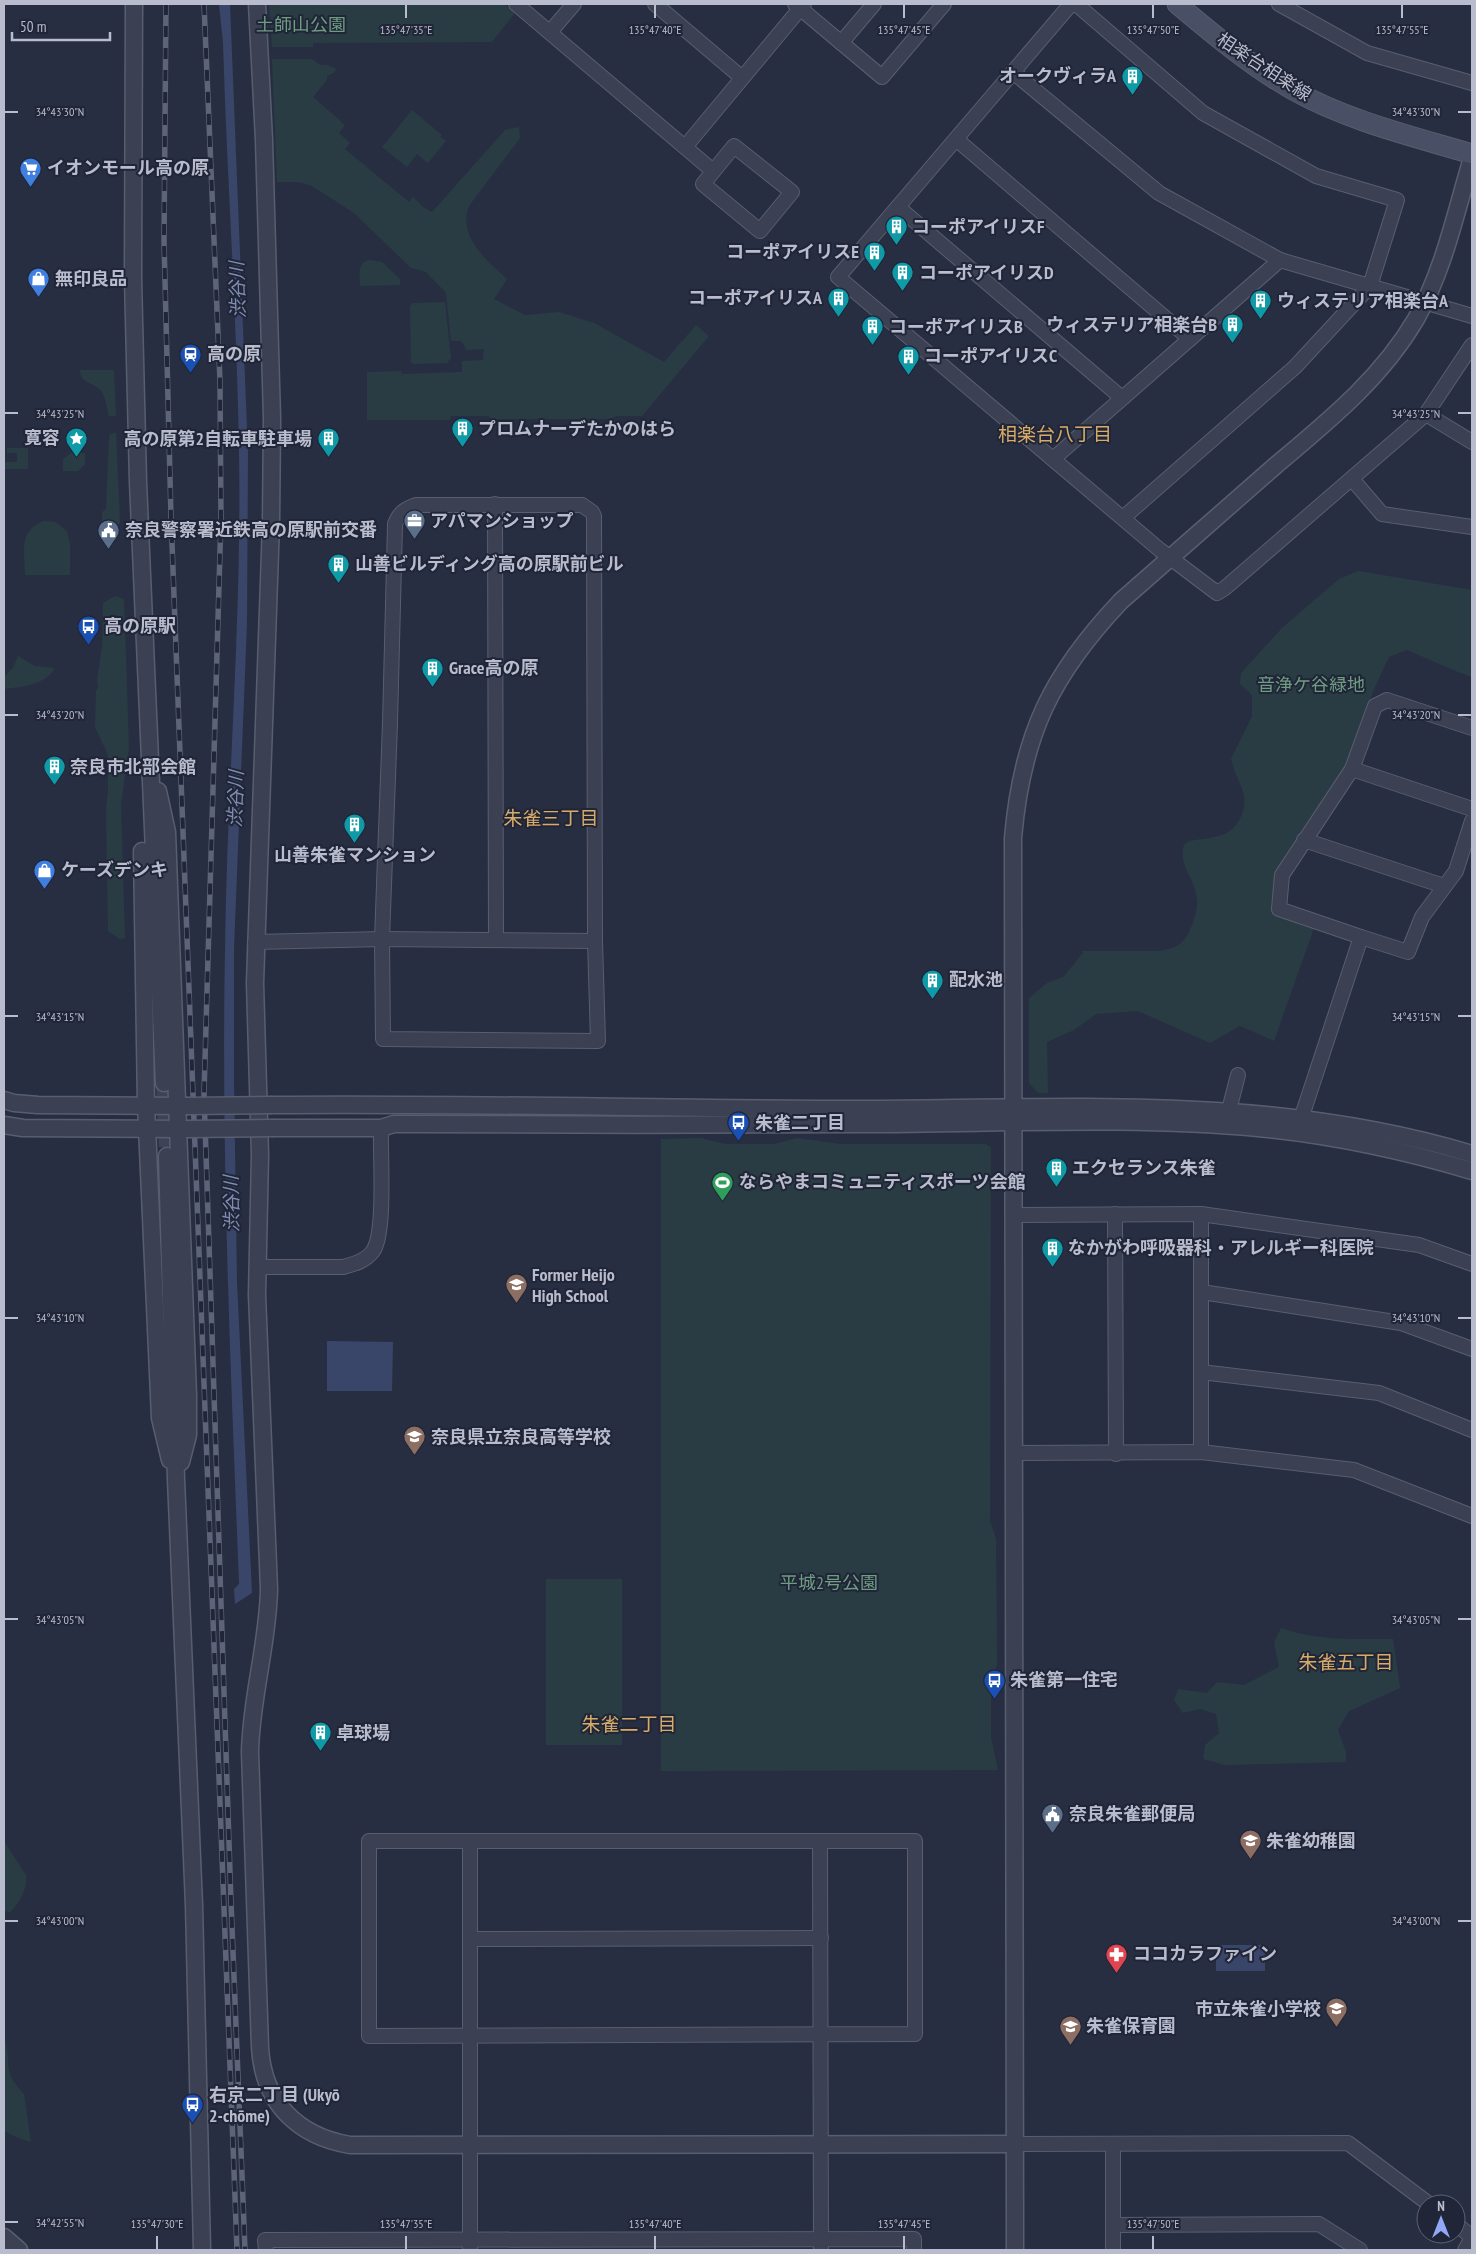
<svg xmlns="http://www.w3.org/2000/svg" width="1476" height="2254" font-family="'PT Sans Narrow','Noto Sans JP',sans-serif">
<rect width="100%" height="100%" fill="#272e42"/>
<g fill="#293c43">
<polygon points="269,4 504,4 515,13 492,42 313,43 313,47 272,47"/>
<path d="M272 59H312L320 65H327L336 69 334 73 327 76V80L313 97 345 125 339 133 350 143 345 149 409 202 413 197 423 207 432 212 505 130 519 127 520 138 469 206C457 236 487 261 507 279L494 299 525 315 559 312 594 323 664 362 696 325 709 336 642 416H616L610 419H492L488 416H451L450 420H367V372L401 371 402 374 462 372V361L483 360 484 349 467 350 461 341H451L446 293 426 272 411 268 354 213 312 186 298 182H277Z"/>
<polygon points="412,110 442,135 440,137 446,141 428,163 417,154 407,167 382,147"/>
<path d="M369 260 382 262 400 279V285L360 286C360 275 357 263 369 260Z"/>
<polygon points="445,302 451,358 447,363 414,364 411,362 410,306 413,303"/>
<path d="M80 370H114L116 416H109C107 408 106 399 102 392 96 382 79 384 80 370Z"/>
<polygon points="114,433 116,433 120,522 119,524 102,524 102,512 106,509 109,438 110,434"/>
<polygon points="7,448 28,448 28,469 4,469 4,462 17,462 17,453 7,453"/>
<polygon points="71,453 85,453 85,464 78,471 63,471 63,459"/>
<path d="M43 521 55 522 67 531 70 544V575H25C25 551 18 532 43 521Z"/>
<path d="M1358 571 1472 590V677L1458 672 1407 650 1389 657 1374 689 1347 763 1275 871 1271 913 1314 928 1274 1041 1240 1026 1210 1043 1138 1011 1096 1014 1074 1030 1047 1042 1048 1093H1038L1029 1083V998L1047 983 1063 977 1083 953 1082 951H1161C1183 946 1187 940 1194 919 1196 912 1198 907 1197 900 1196 879 1178 867 1184 845L1189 841C1201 839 1216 838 1227 833 1240 825 1248 807 1243 792 1239 780 1234 772 1231 759L1252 716V695L1240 684 1241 673 1282 628 1339 579Z"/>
<polygon points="115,596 124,599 129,748 121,804 125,938 120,939 108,931 106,808 108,791 108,755 95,727 96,691 98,688 97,680 102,647 103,603"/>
<path d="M18 656 35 666 55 668C46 685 21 687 4 689V677L13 668Z"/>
<polygon points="701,1138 725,1144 774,1144 797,1138 841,1144 985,1144 991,1147 990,1521 996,1539 997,1664 991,1689 991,1737 998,1770 661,1771 661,1139"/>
<rect x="546" y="1579" width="76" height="166"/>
<path d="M1281 1628C1317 1641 1355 1639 1393 1639L1400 1688 1349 1711 1338 1730 1346 1752V1762L1225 1765 1203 1759 1205 1745 1219 1733 1216 1714 1200 1709 1183 1713 1174 1700 1178 1689 1207 1693 1217 1682 1244 1685 1279 1667 1274 1642Z"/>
<path d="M4 1841 26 1875C28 1888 19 1904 10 1912L4 1911Z"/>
<path d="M4 2036C13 2066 0 2069 24 2094L31 2142 18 2138 4 2131Z"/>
</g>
<g fill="#3a4669">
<path d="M219 4H230L248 453 247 623 234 948V1081L237 1282 252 1593 235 1604 234 1589 239 1584C231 1373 221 1161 225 949 227 784 242 619 239 453 237 316 227 180 223 43Z"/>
<polygon points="327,1341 393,1342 392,1391 327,1391"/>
<rect x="1216" y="1945" width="49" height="26"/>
</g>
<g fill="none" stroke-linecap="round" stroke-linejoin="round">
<polyline stroke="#3d4357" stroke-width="16" stroke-dasharray="16 8" stroke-linecap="butt" points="164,1083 167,1156"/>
<defs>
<g id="minor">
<polyline points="516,4 713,171"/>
<polyline points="655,4 741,77"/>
<polyline points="795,4 882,77 944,4"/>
<polyline points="1071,4 838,277 1160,550 1217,593 1225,588 1426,414 1472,345"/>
<polyline points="1076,4 1203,113 1316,176 1397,200 1370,286 1295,367 1124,517"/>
<polyline points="1279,4 1367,53 1472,83"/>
<polyline points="550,32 574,4"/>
<polyline points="841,43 874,4"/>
<polyline points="1013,72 1159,193 1280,260 1472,316"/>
<polyline points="956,139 1190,339"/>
<polygon points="734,146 792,192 760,231 703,184"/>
<polyline points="685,147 804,4"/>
<polyline points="898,207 1122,398"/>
<polyline points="1426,414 1472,442"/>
<polyline points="1053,459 1280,260"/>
<polyline points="1352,479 1382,514 1472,527"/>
<polyline points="495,504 496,940"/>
<path d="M416 505H582L592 512 594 516 595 941 598 1041 383 1039 382 939 390 723 395 524C399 513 405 509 416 505Z"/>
<polyline points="1352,769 1472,809"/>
<polyline points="1304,840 1444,886"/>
<polyline points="1361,937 1279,909 1282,875 1352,769 1375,706 1387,700 1472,728"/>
<polyline points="255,942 382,939 595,941"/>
<polyline points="1229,1110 1238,1075"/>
<polyline points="1301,1119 1361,937 1408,952 1422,917 1456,871 1472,821"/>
<polyline points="1115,1214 1116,1454"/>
<polyline points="1201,1214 1201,1452"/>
<polyline points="1013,1215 1201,1214 1419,1245 1472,1264"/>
<path d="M259 1267H343C354 1264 366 1261 373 1251 386 1233 380 1153 381 1128"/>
<polyline points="1202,1292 1401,1323 1472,1349"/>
<polyline points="1201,1372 1379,1393 1472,1430"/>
<polyline points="1015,1453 1201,1452 1354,1470 1472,1516"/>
<polygon points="369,1841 915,1841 915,2034 369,2036"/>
<polyline points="820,1841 821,2250"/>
<polyline points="471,1939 821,1938"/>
<polyline points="1015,2144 1348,2143 1429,2204"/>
<polyline points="1113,2144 1113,2250"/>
<polyline points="1456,2224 1472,2237"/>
<polyline points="1113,2225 1319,2224 1360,2250"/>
<polyline points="266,2250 265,2240 914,2239 914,2250"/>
<polyline points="470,2250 470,1841"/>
<polyline points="1465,2250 1472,2238"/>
</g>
<g id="tertiary">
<polyline points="134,4 133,278 138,482 164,1083"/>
<path d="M257 4 264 140 272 418 271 523 255 983 260 1155 257 1295 269 1589C268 1644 251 1697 250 1752L260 2047C263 2102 297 2136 350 2145L1015 2144"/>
<polyline points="158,791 167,832 188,1395 188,1435 181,1462"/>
<polyline points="142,851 146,1105 160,1418 170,1460"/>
<polyline points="4,1100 14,1103 38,1105 187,1106"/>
<path d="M272 1105C470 1103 668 1109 865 1109 1070 1108 1273 1094 1472 1154"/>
<polyline points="4,1125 23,1128 186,1129"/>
<path d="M274 1128H381L394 1124H415C564 1125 714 1125 863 1124 995 1124 1127 1116 1258 1128 1331 1135 1402 1150 1472 1171"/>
<polyline points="167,1156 176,1479 194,1905 202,2250"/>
<polyline points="4,2237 19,2250"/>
<path d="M1015 2250 1013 838C1022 735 1051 675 1121 601 1172 556 1224 511 1275 466 1327 422 1381 379 1416 319 1444 270 1456 211 1472 158"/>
</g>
<path id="secondary" d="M1177 4C1214 35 1251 66 1293 90 1348 121 1412 136 1472 154"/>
</defs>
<use href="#minor" stroke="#595e6f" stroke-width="16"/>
<use href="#tertiary" stroke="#595e6f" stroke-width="19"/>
<use href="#secondary" stroke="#595e6f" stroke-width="21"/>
<use href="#minor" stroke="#3b4052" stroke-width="14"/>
<use href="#tertiary" stroke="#3b4052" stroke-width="16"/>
<use href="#secondary" stroke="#494f65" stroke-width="19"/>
<defs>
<g id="rail">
<polyline points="166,4 164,241 171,517 237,2250"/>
<polyline points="204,4 220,381 221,518 204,1094 231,1902 245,2250"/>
</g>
</defs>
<use href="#rail" stroke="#5d6479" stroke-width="5.5"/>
<use href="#rail" stroke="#202537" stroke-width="4" stroke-dasharray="11" stroke-linecap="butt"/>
<defs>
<g id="tertiary-bridge">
<polyline points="187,1106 272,1105"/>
<polyline points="186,1129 274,1128"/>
</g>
</defs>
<use href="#tertiary-bridge" stroke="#595e6f" stroke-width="19" stroke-linecap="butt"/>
<use href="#tertiary-bridge" stroke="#3b4052" stroke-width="16"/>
</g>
<path fill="none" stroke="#b8bccc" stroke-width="2" d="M406 5V18M655 5V18M904 5V18M1153 5V18M1402 5V18M5 112H18M1458 112H1471M5 413H18M1458 413H1471M5 715H18M1458 715H1471M5 1016H18M1458 1016H1471M5 1318H18M1458 1318H1471M5 1619H18M1458 1619H1471M5 1921H18M1458 1921H1471M5 2222H18M157 2236V2249M406 2236V2249M655 2236V2249M904 2236V2249M1153 2236V2249"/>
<defs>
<symbol id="building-pin" viewBox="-11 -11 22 30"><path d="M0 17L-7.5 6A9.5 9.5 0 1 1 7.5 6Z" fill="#0f9aa8" stroke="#202537"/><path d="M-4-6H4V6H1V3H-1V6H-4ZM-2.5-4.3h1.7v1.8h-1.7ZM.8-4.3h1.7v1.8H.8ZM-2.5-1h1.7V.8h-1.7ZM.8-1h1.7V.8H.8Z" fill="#fff"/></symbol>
<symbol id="supermarket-pin" viewBox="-11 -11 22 30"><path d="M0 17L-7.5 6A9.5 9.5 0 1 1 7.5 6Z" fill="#3f7fe0" stroke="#202537"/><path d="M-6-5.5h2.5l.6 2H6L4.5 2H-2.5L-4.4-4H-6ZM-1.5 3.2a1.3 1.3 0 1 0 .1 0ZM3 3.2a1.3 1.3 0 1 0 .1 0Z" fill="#fff"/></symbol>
<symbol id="shop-pin" viewBox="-11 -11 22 30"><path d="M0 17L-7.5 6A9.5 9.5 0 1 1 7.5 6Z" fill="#3f7fe0" stroke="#202537"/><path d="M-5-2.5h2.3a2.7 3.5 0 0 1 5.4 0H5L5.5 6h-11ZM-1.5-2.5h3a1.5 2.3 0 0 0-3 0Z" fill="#fff"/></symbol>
<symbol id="station-pin" viewBox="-11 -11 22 30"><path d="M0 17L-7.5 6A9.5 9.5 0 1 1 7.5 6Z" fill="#1a4fb4" stroke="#202537"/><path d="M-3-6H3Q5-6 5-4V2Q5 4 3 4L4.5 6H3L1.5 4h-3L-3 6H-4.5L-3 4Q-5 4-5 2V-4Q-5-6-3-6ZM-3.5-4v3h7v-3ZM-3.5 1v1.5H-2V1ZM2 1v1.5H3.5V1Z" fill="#fff"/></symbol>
<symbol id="sight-pin" viewBox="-11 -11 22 30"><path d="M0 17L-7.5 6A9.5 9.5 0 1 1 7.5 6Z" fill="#0f9aa8" stroke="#202537"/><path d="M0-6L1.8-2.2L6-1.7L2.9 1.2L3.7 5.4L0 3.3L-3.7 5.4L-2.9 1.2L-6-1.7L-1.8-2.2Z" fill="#fff"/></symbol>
<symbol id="office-pin" viewBox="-11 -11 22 30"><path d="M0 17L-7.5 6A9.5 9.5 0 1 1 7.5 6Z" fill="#5c6f8a" stroke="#202537"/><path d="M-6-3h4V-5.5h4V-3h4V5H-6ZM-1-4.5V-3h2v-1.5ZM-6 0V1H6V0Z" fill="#fff"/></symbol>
<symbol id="civic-pin" viewBox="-11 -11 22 30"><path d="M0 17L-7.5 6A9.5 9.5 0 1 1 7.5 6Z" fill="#5c6f8a" stroke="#202537"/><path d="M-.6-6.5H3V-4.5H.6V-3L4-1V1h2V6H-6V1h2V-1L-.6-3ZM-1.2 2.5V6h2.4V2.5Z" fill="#fff"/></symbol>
<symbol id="bus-pin" viewBox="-11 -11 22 30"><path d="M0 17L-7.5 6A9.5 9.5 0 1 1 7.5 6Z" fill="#1a4fb4" stroke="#202537"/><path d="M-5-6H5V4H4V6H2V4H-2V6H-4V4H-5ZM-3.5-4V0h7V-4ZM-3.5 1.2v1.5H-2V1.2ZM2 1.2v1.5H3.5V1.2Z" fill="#fff"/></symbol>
<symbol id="stadium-pin" viewBox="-11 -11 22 30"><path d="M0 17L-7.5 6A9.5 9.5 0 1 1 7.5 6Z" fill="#2e9e5b" stroke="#202537"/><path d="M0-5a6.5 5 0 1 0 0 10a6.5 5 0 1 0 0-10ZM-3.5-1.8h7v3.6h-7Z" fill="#fff"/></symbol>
<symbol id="school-pin" viewBox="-11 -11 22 30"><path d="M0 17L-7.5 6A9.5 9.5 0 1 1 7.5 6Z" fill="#8d6e63" stroke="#202537"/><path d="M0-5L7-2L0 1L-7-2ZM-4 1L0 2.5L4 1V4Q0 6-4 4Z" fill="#fff"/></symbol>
<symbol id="pharmacy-pin" viewBox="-11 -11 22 30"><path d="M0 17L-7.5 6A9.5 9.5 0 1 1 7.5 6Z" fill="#e0444e" stroke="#202537"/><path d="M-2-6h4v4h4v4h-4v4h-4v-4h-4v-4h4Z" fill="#fff"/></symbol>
</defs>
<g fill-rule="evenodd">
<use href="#building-pin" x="1120" y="64" width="25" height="34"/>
<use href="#supermarket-pin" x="18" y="156" width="25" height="34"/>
<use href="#building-pin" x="884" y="214" width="25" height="34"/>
<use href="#building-pin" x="862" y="240" width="25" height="34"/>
<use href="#building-pin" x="890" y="260" width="25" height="34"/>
<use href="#shop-pin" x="26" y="266" width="25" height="34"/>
<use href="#building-pin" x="826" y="286" width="25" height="34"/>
<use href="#building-pin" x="1248" y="288" width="25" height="34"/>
<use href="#building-pin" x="1220" y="312" width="25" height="34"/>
<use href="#building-pin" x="860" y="314" width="25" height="34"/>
<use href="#station-pin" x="178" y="342" width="25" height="34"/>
<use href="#building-pin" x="896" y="344" width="25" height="34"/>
<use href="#building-pin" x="450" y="416" width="25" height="34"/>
<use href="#sight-pin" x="64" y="426" width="25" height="34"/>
<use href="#building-pin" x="316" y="426" width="25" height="34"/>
<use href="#office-pin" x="402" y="508" width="25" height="34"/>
<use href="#civic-pin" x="96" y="518" width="25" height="34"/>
<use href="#building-pin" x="326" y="552" width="25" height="34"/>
<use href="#bus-pin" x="76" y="614" width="25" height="34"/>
<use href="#building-pin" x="420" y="656" width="25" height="34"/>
<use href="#building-pin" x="42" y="754" width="25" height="34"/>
<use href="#building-pin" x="342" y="812" width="25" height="34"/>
<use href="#shop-pin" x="32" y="858" width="25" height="34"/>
<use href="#building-pin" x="920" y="968" width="25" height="34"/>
<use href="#bus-pin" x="726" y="1110" width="25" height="34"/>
<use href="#building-pin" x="1044" y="1156" width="25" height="34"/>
<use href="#stadium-pin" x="710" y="1170" width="25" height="34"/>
<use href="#building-pin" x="1040" y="1236" width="25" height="34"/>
<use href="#school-pin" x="504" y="1272" width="25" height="34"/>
<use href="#school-pin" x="402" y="1424" width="25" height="34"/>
<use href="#bus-pin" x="982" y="1668" width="25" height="34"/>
<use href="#building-pin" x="308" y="1720" width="25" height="34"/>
<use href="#civic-pin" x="1040" y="1802" width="25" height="34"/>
<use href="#school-pin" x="1238" y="1828" width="25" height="34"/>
<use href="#pharmacy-pin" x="1104" y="1942" width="25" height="34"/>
<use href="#school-pin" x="1324" y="1996" width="25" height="34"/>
<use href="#school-pin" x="1058" y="2014" width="25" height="34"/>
<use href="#bus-pin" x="180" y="2092" width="25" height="34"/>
</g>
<g text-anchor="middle" stroke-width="4" stroke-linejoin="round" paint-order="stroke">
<g font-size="18" fill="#6f9d82" stroke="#202537">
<text x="301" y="31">土師山公園</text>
<text x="1311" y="691">音浄ケ谷緑地</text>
<text x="829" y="1589">平城2号公園</text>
</g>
<g font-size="18" fill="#b8bccc" stroke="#202537">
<text transform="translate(1264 67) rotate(33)" y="6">相楽台相楽線</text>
</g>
<g font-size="18" font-weight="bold" fill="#b8bccc" stroke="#202537" text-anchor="start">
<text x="1116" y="82" text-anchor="end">オークヴィラA</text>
<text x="47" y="174">イオンモール高の原</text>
<text x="912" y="233">コーポアイリスF</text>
<text x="859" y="258" text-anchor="end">コーポアイリスE</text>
<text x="919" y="279">コーポアイリスD</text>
<text x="55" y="285">無印良品</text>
<text x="822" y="304" text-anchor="end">コーポアイリスA</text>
<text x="1277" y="307">ウィステリア相楽台A</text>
<text x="1217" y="331" text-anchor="end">ウィステリア相楽台B</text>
<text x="889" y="333">コーポアイリスB</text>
<text x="207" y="360">高の原</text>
<text x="924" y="362">コーポアイリスC</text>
<text x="478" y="435">プロムナーデたかのはら</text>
<text x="60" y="444" text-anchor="end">寛容</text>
<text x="312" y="445" text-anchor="end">高の原第2自転車駐車場</text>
<text x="430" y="527">アパマンショップ</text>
<text x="125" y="536">奈良警察署近鉄高の原駅前交番</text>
<text x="355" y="570">山善ビルディング高の原駅前ビル</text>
<text x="104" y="632">高の原駅</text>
<text x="449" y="674">Grace高の原</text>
<text x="70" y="773">奈良市北部会館</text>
<text x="355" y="861" text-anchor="middle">山善朱雀マンション</text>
<text x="61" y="876">ケーズデンキ</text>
<text x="949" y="986">配水池</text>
<text x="755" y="1129">朱雀二丁目</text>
<text x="1072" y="1174">エクセランス朱雀</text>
<text x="739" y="1188">ならやまコミュニティスポーツ会館</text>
<text x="1068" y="1254">なかがわ呼吸器科・アレルギー科医院</text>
<text x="532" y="1281">Former Heijo<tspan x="532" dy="21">High School</tspan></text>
<text x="431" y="1443">奈良県立奈良高等学校</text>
<text x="1010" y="1686">朱雀第一住宅</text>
<text x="336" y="1739">卓球場</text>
<text x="1069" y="1820">奈良朱雀郵便局</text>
<text x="1266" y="1847">朱雀幼稚園</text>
<text x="1133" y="1960">ココカラファイン</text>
<text x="1321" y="2015" text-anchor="end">市立朱雀小学校</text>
<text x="1086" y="2032">朱雀保育園</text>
<text x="209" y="2101">右京二丁目 (Ukyō<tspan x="209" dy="21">2-chōme)</tspan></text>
</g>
<g font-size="19" font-style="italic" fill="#7f8db3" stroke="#202537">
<text transform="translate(237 290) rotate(-92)" y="7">渋谷川</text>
<text transform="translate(235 799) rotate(-88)" y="7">渋谷川</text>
<text transform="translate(231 1204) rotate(-91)" y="7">渋谷川</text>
</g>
<g font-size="19" fill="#d7ab68" stroke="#202537">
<text x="1055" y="441">相楽台八丁目</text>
<text x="551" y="825">朱雀三丁目</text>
<text x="1346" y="1669">朱雀五丁目</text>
<text x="629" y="1731">朱雀二丁目</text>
</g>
</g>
<g font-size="12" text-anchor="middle" fill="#b8bccc" stroke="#202537" stroke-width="4" stroke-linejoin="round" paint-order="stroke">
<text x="406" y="34">135°47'35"E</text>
<text x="655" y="34">135°47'40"E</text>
<text x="904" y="34">135°47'45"E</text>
<text x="1153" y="34">135°47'50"E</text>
<text x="1402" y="34">135°47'55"E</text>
<text x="60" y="116">34°43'30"N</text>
<text x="1416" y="116">34°43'30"N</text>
<text x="60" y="418">34°43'25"N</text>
<text x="1416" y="418">34°43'25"N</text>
<text x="60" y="719">34°43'20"N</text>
<text x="1416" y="719">34°43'20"N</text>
<text x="60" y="1021">34°43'15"N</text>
<text x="1416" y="1021">34°43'15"N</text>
<text x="60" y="1322">34°43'10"N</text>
<text x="1416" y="1322">34°43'10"N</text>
<text x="60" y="1624">34°43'05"N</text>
<text x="1416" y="1624">34°43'05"N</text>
<text x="60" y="1925">34°43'00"N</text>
<text x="1416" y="1925">34°43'00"N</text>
<text x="60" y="2227">34°42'55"N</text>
<text x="157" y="2228">135°47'30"E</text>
<text x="406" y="2228">135°47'35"E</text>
<text x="655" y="2228">135°47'40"E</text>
<text x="904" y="2228">135°47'45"E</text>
<text x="1153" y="2228">135°47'50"E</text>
</g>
<rect width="1476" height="2254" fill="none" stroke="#b8bccc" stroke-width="10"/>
<g transform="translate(1441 2219)"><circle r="24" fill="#202537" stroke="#5d6173"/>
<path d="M0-4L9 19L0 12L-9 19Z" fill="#91a7f8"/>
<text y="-8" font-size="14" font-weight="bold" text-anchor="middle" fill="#b8bccc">N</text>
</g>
<path d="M12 32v8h98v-8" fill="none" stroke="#b8bccc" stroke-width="2.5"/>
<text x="20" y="32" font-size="15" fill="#b8bccc" stroke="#202537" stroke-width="4" paint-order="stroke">50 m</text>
</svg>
